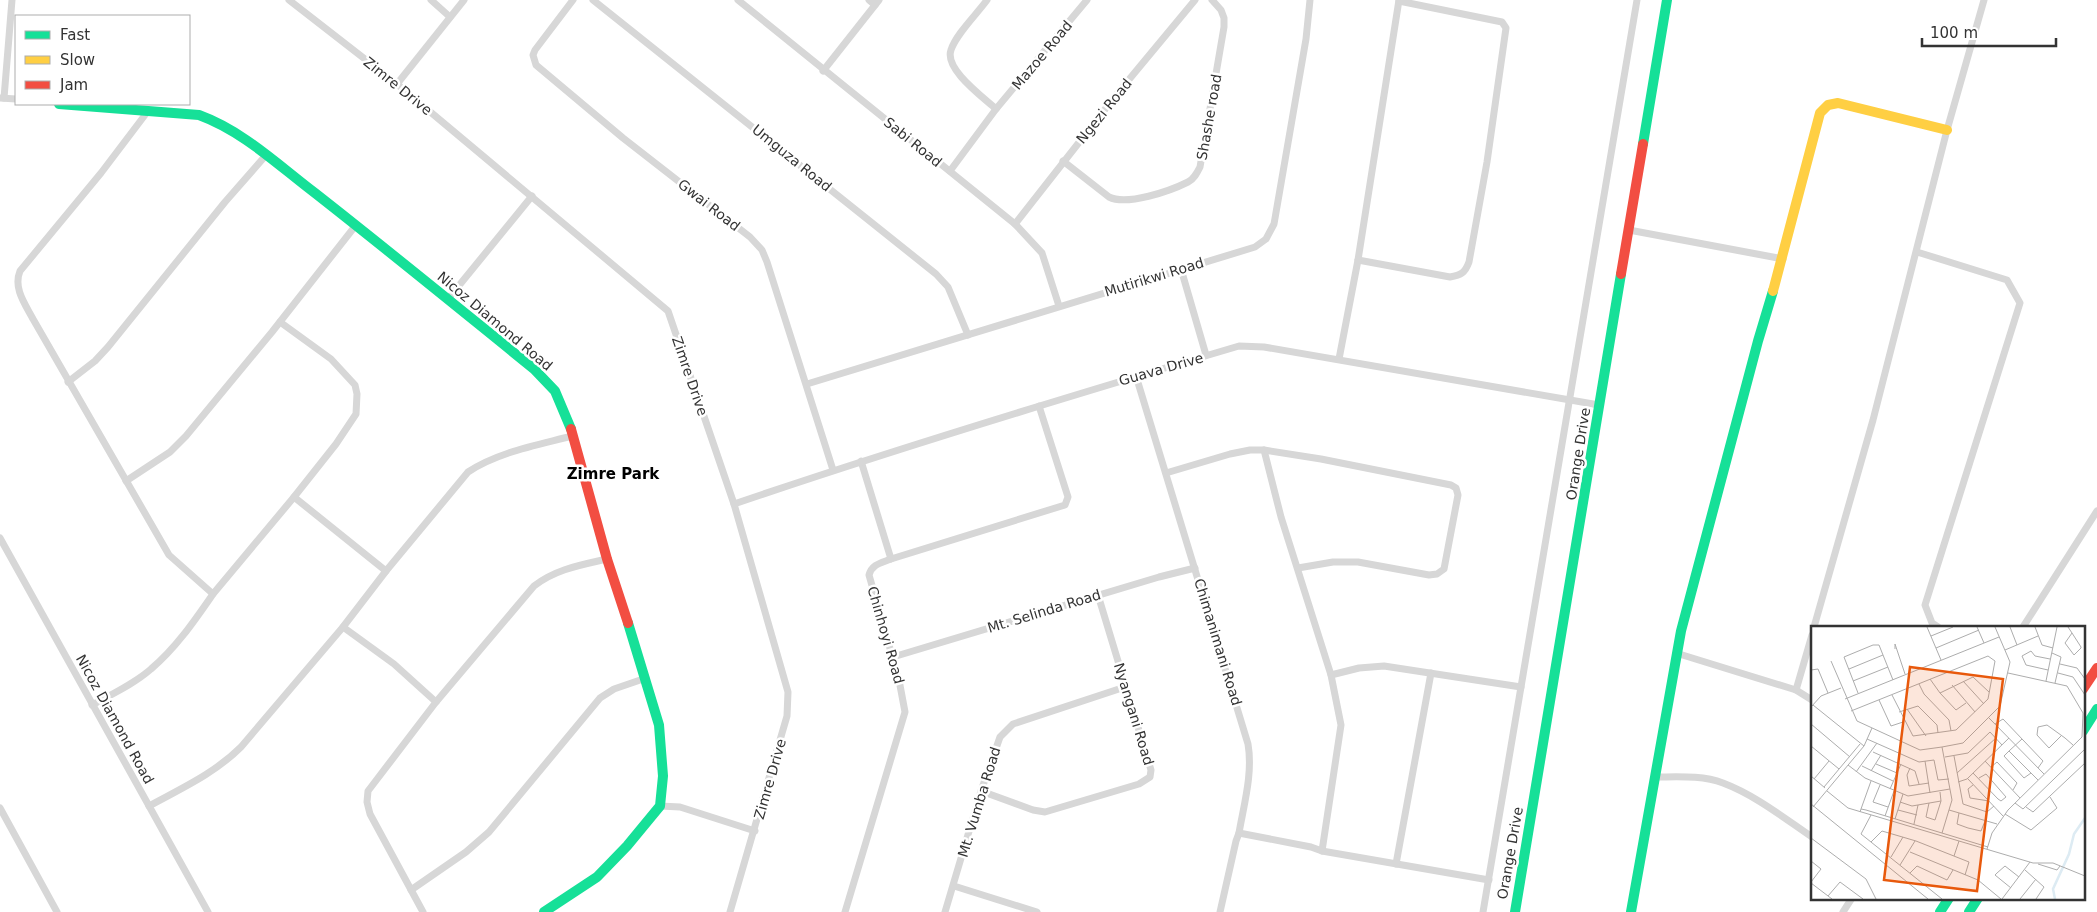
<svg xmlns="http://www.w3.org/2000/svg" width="2097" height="912" font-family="'DejaVu Sans',sans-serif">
<rect width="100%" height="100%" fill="#fff"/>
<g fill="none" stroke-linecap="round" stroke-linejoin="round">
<g stroke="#d7d7d7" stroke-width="7">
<polyline points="289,0 397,84 668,311 734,504 788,692 787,716 730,912"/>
<polyline points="431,0 450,17"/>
<polyline points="573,0 535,50 533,55 536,65 623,138 750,237 762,250 767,262 833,470"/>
<polyline points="593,0 936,274 948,287 968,335"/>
<polyline points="738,0 1015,224 1042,253 1059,306"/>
<polyline points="869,0 875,5"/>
<path d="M987 0C977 14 956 34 951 50 944 69 983 97 996 109"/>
<polyline points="823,71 879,0"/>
<polyline points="397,84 464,0"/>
<polyline points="0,98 16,99"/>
<polyline points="4,98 12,0"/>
<path d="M148 111 101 173 20 271C13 288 25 304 33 319L169 555 213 594 294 497 336 444 356 414 357 394 355 385 331 359 280 322"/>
<path d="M1063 161 1109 197C1127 206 1170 191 1188 182 1194 179 1197 173 1200 167L1224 27V18L1221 10 1212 0"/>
<polyline points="950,171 996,109 1087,0"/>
<polyline points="1015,224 1117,94 1195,0"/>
<polyline points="1629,230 1783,259"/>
<polyline points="1917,252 2007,280 2020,303 1925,605 1932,623 1938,627"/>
<path d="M1358 260 1450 277C1461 275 1465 273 1469 262L1487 162 1506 28 1502 22 1399 1"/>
<polyline points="1181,269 1206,355"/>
<polyline points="448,299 532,196"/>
<polyline points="1339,359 1358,260 1399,0"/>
<path d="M1136 376 1248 744C1253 773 1244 804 1239 833L1236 841 1220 912"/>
<polyline points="68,382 95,361 108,347 225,202 267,154"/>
<polyline points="807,384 1255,247 1266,239 1274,224 1306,39 1310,0"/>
<polyline points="1264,450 1281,517 1331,675 1341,725 1322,851"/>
<polyline points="861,461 891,559"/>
<polyline points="1166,473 1230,454 1250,450 1264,450 1321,459 1451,485 1456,488 1458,495 1444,569 1437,574 1429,575 1358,562 1333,562 1298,568"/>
<polyline points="126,481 170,452 186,436 272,332 356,225"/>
<polyline points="294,497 386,571"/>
<path d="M734 504C901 447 1070 396 1239 346L1264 347 1599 405"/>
<polyline points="0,538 208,912"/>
<polyline points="343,627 394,664 436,702"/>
<polyline points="1814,627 1873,420 1947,130 1984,0"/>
<polyline points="2023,627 2097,511"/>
<polyline points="1676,653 1796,690 1812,700"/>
<polyline points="893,657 1159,577 1195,568"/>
<polyline points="1331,675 1359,668 1384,666 1521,687"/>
<polyline points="1796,690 1812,635"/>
<path d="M92 705C112 694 134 684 151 669 176 648 195 620 213 594"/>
<path d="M1655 777C1677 777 1702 775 1723 783 1755 795 1784 818 1812 837"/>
<polyline points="981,791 1033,810 1045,812 1139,784 1150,777 1151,770 1098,595"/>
<path d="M149 806C182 788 215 773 241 747L343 627 386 571 468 472C498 452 538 445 572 436"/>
<polyline points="660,806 680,807 755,831"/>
<polyline points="0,808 57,912"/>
<polyline points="1239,833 1311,847 1322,851 1489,880"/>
<polyline points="1396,864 1431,673"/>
<polyline points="954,886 1037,912"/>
<polyline points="411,890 466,852 489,832 600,698 614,689 646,678"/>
<path d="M423 912 370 814 367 802 368 791 436 702 534 586C556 569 581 565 607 559"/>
<path d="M845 912 905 712 899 680 869 575C872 564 881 563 891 559L1065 505 1068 497 1039 406"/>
<polyline points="945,912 981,791 1000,737 1013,724 1125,687"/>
<polyline points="1483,912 1637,0"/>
<polyline points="1843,912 1852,898"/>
</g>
<g stroke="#16e098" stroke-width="10">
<path d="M59 104 199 115C243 131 278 165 315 193 389 251 461 310 534 369L555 391 571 429"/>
<polyline points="1643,144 1667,0"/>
<polyline points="2083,731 2097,709"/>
<polyline points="544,912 597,877 627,846 660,806 663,776 659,725 628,623"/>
<polyline points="1515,912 1621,274"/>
<polyline points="1631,912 1681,631 1758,341 1773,291"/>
<polyline points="1940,912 1949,898"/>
<polyline points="1969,912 1978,898"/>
</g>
<polyline stroke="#ffcf43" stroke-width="10" points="1773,291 1820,113 1828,105 1838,103 1947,130"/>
<g stroke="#f24e42" stroke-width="10">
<polyline points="1621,274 1643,144"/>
<polyline points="571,429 607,559 628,623"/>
<polyline points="2083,689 2097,668"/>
</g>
</g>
<g text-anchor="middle" stroke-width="5" stroke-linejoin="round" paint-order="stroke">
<g font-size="14" fill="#333" stroke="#fff">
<text transform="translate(1042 55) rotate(-50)" y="5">Mazoe Road</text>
<text transform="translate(398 86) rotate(39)" y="5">Zimre Drive</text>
<text transform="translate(1104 111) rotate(-51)" y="5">Ngezi Road</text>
<text transform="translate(1209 117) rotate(-80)" y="5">Shashe road</text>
<text transform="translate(913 142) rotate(39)" y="5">Sabi Road</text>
<text transform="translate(792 158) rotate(39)" y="5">Umguza Road</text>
<text transform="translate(709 205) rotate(38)" y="5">Gwai Road</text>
<text transform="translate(1154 277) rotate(-17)" y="5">Mutirikwi Road</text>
<text transform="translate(495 321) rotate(40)" y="5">Nicoz Diamond Road</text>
<text transform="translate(1161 369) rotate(-16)" y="5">Guava Drive</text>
<text transform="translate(690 376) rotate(71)" y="5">Zimre Drive</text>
<text transform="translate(1578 454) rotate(-81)" y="5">Orange Drive</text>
<text transform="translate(1044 611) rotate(-17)" y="5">Mt. Selinda Road</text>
<text transform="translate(886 635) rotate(74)" y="5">Chinhoyi Road</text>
<text transform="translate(1218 642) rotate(73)" y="5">Chimanimani Road</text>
<text transform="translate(1134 714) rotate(73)" y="5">Nyangani Road</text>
<text transform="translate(115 719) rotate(61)" y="5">Nicoz Diamond Road</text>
<text transform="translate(770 779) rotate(-74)" y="5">Zimre Drive</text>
<text transform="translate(979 802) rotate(-73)" y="5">Mt. Vumba Road</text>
<text transform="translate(1510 853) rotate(-80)" y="5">Orange Drive</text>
</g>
<g font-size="15" font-weight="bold" fill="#000" stroke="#fff">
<text x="613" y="479">Zimre Park</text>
</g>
</g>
<g transform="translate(1811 626)">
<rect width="274" height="274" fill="#fff"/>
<path fill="none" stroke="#ddebf3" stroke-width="2.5" d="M244 273 242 263 258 228 263 208 274 192"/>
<path fill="none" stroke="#adadad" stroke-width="1" d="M116 1 130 34M166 1 173 17M199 1 206 19M224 1 231 19 242 22M257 1 261 7 270 21V22L263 29 254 17 261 7M120 10 142 1M125 22 168 4M84 23V18L94 48M194 24 227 10M241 27 250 31 244 57M20 35 46 95 109 124 131 121 152 117 189 80 199 36 184 1M249 38 266 42 274 53M38 43 72 29M0 44 7 43 17 67M237 44 215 39 211 30 220 25 224 30 239 33M247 47 262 51 274 69M119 53 129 67M42 55 77 41M152 55 173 78M235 55 246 1M108 58 113 68 138 94 140 105M141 59 164 86M47 67 33 31 62 19H68L82 54M34 73 188 11M68 74 80 100 92 96M155 77 145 84 129 67 162 51 178 66M2 79 53 120M0 81 10 70 30 62M96 83 115 110M40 85 177 30 184 35 177 73 145 104 102 110 81 69M88 86 107 80 126 99 127 107M178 92 233 148M0 98 39 131M184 98 192 93 232 135 227 142M250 110 238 122 226 109 227 101 236 99 254 112 262 119M56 113 108 136 123 134 127 154 138 153M0 120 28 143M131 121 141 174 131 207M198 125 211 113M62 126 104 145 108 158M143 130 152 178 176 186 183 180M134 131 157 127 179 106 191 119M114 135 119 167M174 135 209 172M65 138 86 147M37 139 54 152 97 170 139 163M51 140 82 155M180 141 186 136 206 157 202 164M99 142 96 149 98 160 118 157M60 145 70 129M45 146 66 117M146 147 185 112M162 147 187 173 190 175 195 171 175 148 168 152M220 147 213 152 193 130 198 125 227 154M0 150 14 162M3 153 18 135M157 153 192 190M147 156 156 153 198 112M69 159 62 176 77 181M162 159 157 163 159 172 178 175M13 161 49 118M79 163 90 138M16 165 37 182 222 237H242L274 250M89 176 101 180 130 175M118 177 115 191 124 194 130 175 129 166M204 177 212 183 274 123M0 178 117 273M2 181 53 120 61 102M215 181 222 186 274 137M50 183 60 155M87 184 106 189M138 184 186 198M49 186 50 183 55 184 177 221M148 187 146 198 157 202 170 205 174 195M194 188 220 204 246 182 239 171M60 189 50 208 131 273M74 190 83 165M84 193 92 168M103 198 107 179M0 212 55 253 65 273M60 216 71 205 105 215 158 236 154 249M176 223 181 207 197 184 271 111 272 87 256 60 197 47M99 226 167 254 190 273M143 230 148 215M80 231 92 211M0 235 10 243 0 256M227 238 246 244 249 240M89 239 104 215M214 244 233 261 225 273M99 247 106 240 136 254 142 244M0 257 21 273M200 262 184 249 186 247 194 240 208 251M17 270 29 256 52 273M191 273 219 236M209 273 225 253"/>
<path fill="#e8590c" fill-opacity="0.15" stroke="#e8590c" stroke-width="2.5" d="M99 41 192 53 166 265 73 254Z"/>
<rect width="274" height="274" fill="none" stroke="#333" stroke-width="2.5"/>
</g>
<rect x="15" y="15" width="175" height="90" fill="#ffffff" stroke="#adadad"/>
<rect x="25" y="31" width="25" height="8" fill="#16e098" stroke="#adadad"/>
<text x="60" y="40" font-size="15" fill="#333333">Fast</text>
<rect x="25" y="56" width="25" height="8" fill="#ffcf43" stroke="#adadad"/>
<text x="60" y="65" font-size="15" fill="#333333">Slow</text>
<rect x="25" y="81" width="25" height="8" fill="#f24e42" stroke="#adadad"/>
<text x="60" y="90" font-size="15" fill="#333333">Jam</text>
<path d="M1922 38v8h134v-8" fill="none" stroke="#333333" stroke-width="2.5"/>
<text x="1930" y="38" font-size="15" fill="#333333" stroke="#ffffff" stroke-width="4" paint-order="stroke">100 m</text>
</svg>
